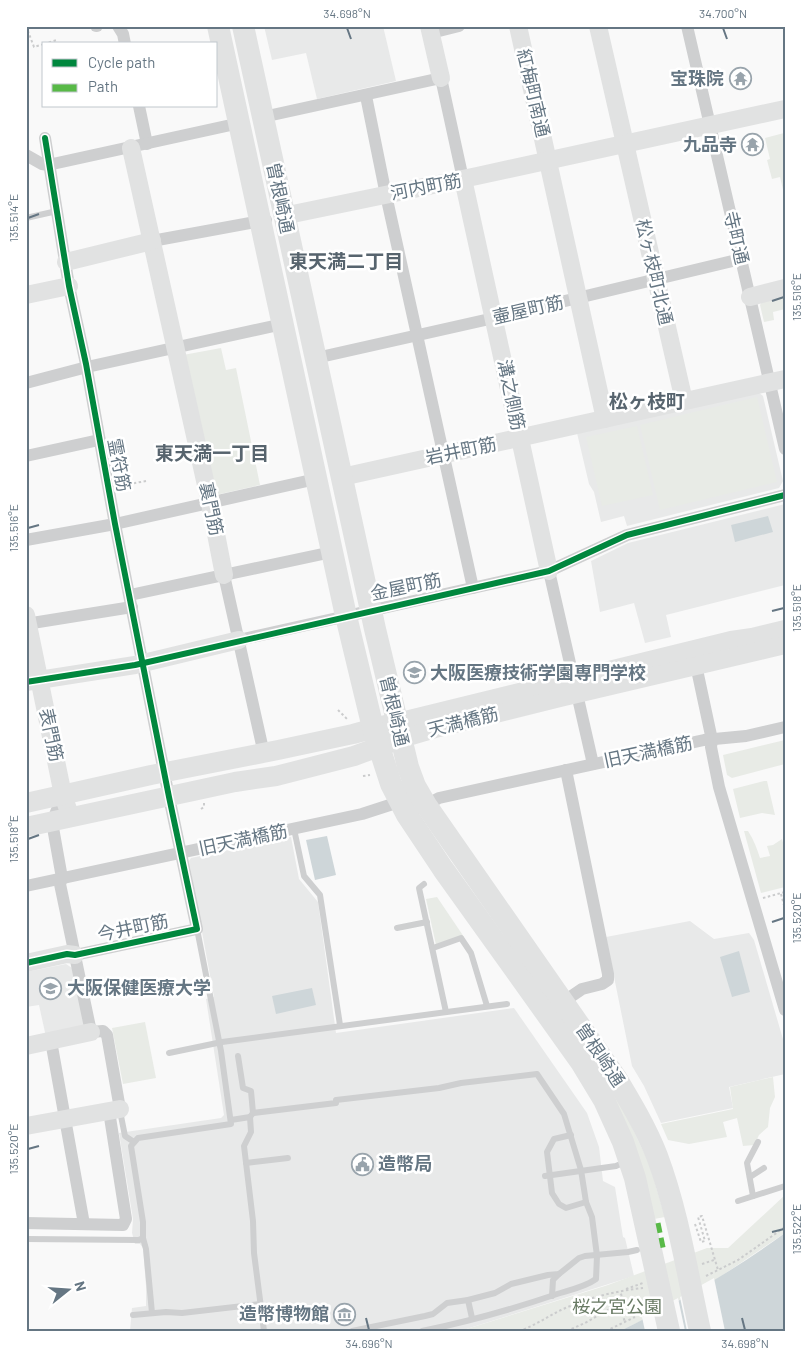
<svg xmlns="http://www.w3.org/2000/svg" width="811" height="1357" font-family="Barlow,'Noto Sans JP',sans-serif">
<rect width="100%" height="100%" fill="#f9f9f9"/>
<g fill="#e8e9e9">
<polygon points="264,26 383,26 396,81 317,99 306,53 272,60"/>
<polygon points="758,392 763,396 783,481 779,488 627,526 624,516 601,522 594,492 589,484 577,433"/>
<polygon points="785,504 785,585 666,615 671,637 645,643 634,603 600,612 591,561 628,543"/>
<polygon points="291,837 299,879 318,902 336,1033 514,1008 587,1113 599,1147 603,1181 615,1187 623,1237 625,1238 634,1276 460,1331 130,1331 132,1308 146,1306 146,1286 143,1248 140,1244 135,1244 132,1233 133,1219 119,1133 221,1118 224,1115 206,999 214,997 189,861 191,858"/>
<polygon points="690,921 714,939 749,933 754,940 785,1046 785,1074 729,1087 733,1108 661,1123 644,1086 632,1066 606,937"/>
<polygon points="66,964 72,968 84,1023 81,1029 46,1037 39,1005 26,1007 26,972"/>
</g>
<g fill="#e8ebe6">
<polygon points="784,133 785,138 785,198 780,177 772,179 767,160 770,159 765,138"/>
<polygon points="785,294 785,309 773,312 774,320 764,322 760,305 763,299"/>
<polygon points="221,348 226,370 236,368 260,485 211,496 183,355"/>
<polygon points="757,397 777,482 660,510 640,425"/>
<polygon points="637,426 653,495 602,506 586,437"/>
<polygon points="785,740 785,764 732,778 727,775 723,755"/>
<polygon points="764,781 767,781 775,815 762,813 740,818 733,789"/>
<path d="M744 831H748C754 840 757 849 760 858L770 856 767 846 773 845 782 839 785 849V887L761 893Z"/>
<polygon points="437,897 464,937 436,945 426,899"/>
<polygon points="145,1022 156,1078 123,1084 112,1028"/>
<polygon points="567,1022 617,1096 649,1163 665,1217 654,1219"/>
<polygon points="773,1077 775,1097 770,1108 768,1127 759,1135 754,1145 743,1146 737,1118 723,1122 727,1137 689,1144 668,1140 661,1124 733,1109 730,1087"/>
<polygon points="785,1195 785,1233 714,1281 647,1318 620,1331 460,1331 608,1285 707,1248 728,1248"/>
</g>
<g fill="#ced6d9">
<polygon points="768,516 773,532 735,542 731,525"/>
<polygon points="327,836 336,875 315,880 306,840"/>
<polygon points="739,951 750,992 732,997 720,957"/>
<polygon points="312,988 316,1005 276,1014 272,996"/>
<path d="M785 1233V1331H620C678 1303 733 1271 785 1233Z"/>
</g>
<g fill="#f9f9f9">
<polygon points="714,1278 725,1331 687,1331 680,1297"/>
<polygon points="678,1298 685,1331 645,1331 642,1317"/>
</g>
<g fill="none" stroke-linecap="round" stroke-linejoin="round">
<g stroke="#cbcccd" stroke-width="2" stroke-dasharray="2.5 2.5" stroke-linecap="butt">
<polyline points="26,26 34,47 44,44"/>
<polyline points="44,44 57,40"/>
<polyline points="119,486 146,481"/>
<polyline points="338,710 347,719"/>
<polyline points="363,776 370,775"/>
<polyline points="201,809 204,807 204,803"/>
<polyline points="781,894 785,909"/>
<polyline points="763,898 785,892"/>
<polyline points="695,1224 701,1242 705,1241 698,1217 702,1216 718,1270"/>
<polyline points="702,1264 714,1260"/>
<polyline points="706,1276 738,1260 785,1227"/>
<polyline points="626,1289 643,1283"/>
<polyline points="619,1304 625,1322"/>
<path d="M519 1331C534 1326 547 1317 561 1310 587 1298 615 1291 643 1288"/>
<polyline points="567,1331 585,1323 624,1301 620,1292"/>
<polyline points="606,1331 635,1317"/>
</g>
<g stroke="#cecfd0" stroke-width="6">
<polyline points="26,218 57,211"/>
<polyline points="294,829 304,876 320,895 340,1025"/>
<polyline points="424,884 419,888 446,1012"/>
<polyline points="397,928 427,922"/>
<polyline points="433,948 461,938 471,953 487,1006"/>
<polyline points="169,1053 222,1042 507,1004"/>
<polyline points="238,1056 243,1088 251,1091 253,1113 250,1117 251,1132 244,1146 253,1221 254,1253 264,1331"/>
<polyline points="120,1111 125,1136 134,1142"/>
<path d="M253 1113 336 1103V1100L439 1088 461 1083 537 1074 564 1114 581 1170 586 1202 592 1217 597 1256 596 1279C585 1287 570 1290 557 1294 513 1309 467 1322 422 1331"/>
<polyline points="231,1120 250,1117"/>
<polyline points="571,1135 554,1139 547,1152 552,1193 559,1204 566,1208 586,1202"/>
<polyline points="246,1163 288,1158"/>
<polyline points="545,1176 616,1166 625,1162"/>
<polyline points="750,1177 764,1168"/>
<polyline points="753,1196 747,1163 758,1142"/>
<polyline points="738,1201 785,1186"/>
<polyline points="143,1238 146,1249 152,1313"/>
<polyline points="26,1239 139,1240 143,1238 143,1222 131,1146 138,1138 231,1124 221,1051 197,929"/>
<polyline points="552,1296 553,1280 559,1274"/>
<polyline points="468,1300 472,1318"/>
<polyline points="133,1315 166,1312 182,1313 260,1304"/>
<polyline points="352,1331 425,1316 433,1314 447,1303 468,1300 495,1293 511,1284 548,1275 559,1274 579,1258 585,1256 628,1252 637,1250"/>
</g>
<g stroke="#cecfd0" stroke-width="12">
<polyline points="96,26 97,26"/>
<polyline points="118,26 123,34 125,44"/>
<polyline points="687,26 785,449"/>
<polyline points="431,33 459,26"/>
<polyline points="366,96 386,195 473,588"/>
<polyline points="139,106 147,144"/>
<polyline points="263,117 441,78 463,179"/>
<polyline points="45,138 69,286 86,364 115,524 169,797 197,929 75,955"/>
<polyline points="26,155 42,164 48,165 240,123"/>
<polyline points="152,241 266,220"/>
<polyline points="316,358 494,318 741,259"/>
<polyline points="26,383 87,367 283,324"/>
<polyline points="26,456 99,440"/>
<polyline points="26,540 115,524 316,479"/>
<polyline points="549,571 593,764"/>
<polyline points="224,575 264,754"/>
<polyline points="130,595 332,552"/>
<polyline points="26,624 132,607"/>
<polyline points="239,640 549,571 627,535 785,495"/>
<polyline points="696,665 712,740 711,747 719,787 785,1010"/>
<polyline points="63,795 52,822 62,878 60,884 91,1032 103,1031 107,1035 120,1109"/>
<polyline points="426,805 439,798 704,740 746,736 785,727"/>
<polyline points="26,886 362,814 399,802"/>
<polyline points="563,1002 582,989 602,984 608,980 608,974 566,770"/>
<polyline points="51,1041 84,1224"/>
<polyline points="26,1223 123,1225 126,1219 109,1111"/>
</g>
<g stroke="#e1e2e2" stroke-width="18">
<polyline points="429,26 441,78"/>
<polyline points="518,26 605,419"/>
<polyline points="598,26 684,401"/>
<polyline points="131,148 210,503 224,575"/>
<polyline points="463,179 549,571"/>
<polyline points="283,216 477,176 785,109"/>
<polyline points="66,262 152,241"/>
<polyline points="26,295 69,286"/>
<polyline points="750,297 785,288"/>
<polyline points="342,477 785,379"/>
<polyline points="26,615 63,795 71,818"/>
<polyline points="26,682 135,665 239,640"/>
<polyline points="397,722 731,640 752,637 785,629"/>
<polyline points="401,739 435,729 560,698 785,645"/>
<polyline points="26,963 67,954 75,955"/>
<polyline points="26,1046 91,1032"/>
<polyline points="26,1126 120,1109"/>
</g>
<g stroke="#e1e2e2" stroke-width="20">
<polyline points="26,803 151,775 278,750 353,734 397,722"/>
<polyline points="26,827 235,782 276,776 354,756 395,741"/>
</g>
<g stroke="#e1e2e2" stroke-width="22">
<polyline points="218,26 346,616 373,728 391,784 407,815 443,869 581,1062 604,1100 623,1142 635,1178 669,1331"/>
<path d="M243 26 375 629 408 767 415 786 426 805 616 1078C631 1103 646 1128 657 1156 678 1212 687 1272 700 1331"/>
</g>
<polyline stroke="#58b947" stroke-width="5" stroke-dasharray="10 5" stroke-linecap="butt" points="658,1223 664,1252"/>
<defs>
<g id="cycleway">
<polyline points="26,682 135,665 549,571 627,535 785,495"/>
<polyline points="26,963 67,954 75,955 197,929 169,797 115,524 86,364 69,286 45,138"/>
</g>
</defs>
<use href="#cycleway" stroke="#fff" stroke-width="9"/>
<use href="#cycleway" stroke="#00873e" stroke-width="6"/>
</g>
<path fill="none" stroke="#657683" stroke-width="2" d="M347 28 351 39M723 28 727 39M28 218 39 214M772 301 784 297M28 528 39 525M772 611 784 608M28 839 39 835M772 922 784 918M28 1149 39 1146M772 1232 784 1229M366 1318 369 1330M742 1318 745 1330"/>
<defs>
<symbol id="temple-ring" viewBox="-11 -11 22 22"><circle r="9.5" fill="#fff" stroke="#99a4ac" stroke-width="1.5"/><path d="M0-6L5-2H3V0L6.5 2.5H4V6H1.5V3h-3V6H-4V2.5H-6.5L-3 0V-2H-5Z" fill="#99a4ac"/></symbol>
<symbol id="university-ring" viewBox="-11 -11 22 22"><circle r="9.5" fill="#fff" stroke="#99a4ac" stroke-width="1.5"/><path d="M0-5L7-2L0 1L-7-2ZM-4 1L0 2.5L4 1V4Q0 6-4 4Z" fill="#99a4ac"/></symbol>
<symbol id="civic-ring" viewBox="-11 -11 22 22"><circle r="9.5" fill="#fff" stroke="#99a4ac" stroke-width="1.5"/><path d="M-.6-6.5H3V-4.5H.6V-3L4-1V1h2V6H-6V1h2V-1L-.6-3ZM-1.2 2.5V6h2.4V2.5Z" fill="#99a4ac"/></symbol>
<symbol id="museum-ring" viewBox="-11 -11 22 22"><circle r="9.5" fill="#fff" stroke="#99a4ac" stroke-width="1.5"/><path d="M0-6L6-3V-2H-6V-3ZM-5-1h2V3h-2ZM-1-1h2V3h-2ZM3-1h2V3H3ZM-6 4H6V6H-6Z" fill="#99a4ac"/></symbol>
</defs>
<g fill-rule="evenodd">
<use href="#temple-ring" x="728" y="66" width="25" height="25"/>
<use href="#temple-ring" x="740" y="132" width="25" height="25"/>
<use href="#university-ring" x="402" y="660" width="25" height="25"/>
<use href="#university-ring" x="38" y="976" width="25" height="25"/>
<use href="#civic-ring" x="350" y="1152" width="25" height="25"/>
<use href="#museum-ring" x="332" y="1302" width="25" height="25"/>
</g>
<g text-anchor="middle" stroke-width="5" stroke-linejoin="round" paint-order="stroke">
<g font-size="18" font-weight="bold" fill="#657683" stroke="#fff" text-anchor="end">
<text x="724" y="85">宝珠院</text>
<text x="737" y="151">九品寺</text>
<text x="430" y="679" text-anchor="start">大阪医療技術学園専門学校</text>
<text x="67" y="994" text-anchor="start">大阪保健医療大学</text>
<text x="378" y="1170" text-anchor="start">造幣局</text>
<text x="329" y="1320">造幣博物館</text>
</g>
<g font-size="18" fill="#657683" stroke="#fff">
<text transform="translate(533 93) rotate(77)" y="6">紅梅町南通</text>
<text transform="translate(426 187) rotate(-11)" y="6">河内町筋</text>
<text transform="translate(280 198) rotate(78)" y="6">曽根崎通</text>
<text transform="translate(736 238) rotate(77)" y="6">寺町通</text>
<text transform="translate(654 272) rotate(77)" y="6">松ヶ枝町北通</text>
<text transform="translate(528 310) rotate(-13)" y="6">壷屋町筋</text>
<text transform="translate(511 395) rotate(78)" y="6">溝之側筋</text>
<text transform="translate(461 451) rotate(-12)" y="6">岩井町筋</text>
<text transform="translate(119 465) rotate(79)" y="6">霊符筋</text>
<text transform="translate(211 509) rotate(78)" y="6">裏門筋</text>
<text transform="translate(406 587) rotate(-12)" y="6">金屋町筋</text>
<text transform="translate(394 711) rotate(77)" y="6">曽根崎通</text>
<text transform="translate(463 722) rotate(-14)" y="6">天満橋筋</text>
<text transform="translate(51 735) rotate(78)" y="6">表門筋</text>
<text transform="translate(648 752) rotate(-12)" y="6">旧天満橋筋</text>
<text transform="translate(243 840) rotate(-12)" y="6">旧天満橋筋</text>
<text transform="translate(133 928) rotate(-12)" y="6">今井町筋</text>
<text transform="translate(600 1055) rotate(56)" y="6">曽根崎通</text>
</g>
<g font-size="18" fill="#687a64" stroke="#fff">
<text x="617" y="1313">桜之宮公園</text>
</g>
<g font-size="19" font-weight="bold" fill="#57646e" stroke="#fff">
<text x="346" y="268">東天満二丁目</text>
<text x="647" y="408">松ヶ枝町</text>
<text x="212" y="460">東天満一丁目</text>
</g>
</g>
<rect width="811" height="1357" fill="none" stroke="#ffffff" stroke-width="55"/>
<rect x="42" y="42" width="175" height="65" fill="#ffffff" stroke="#c1c8cd"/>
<rect x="52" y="59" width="25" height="8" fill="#00873e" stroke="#c1c8cd"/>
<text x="88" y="68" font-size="15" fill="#657683">Cycle path</text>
<rect x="52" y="84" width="25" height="8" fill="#58b947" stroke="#c1c8cd"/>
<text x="88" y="92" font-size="15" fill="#657683">Path</text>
<g transform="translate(68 1290) rotate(73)" stroke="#ffffff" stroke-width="4" paint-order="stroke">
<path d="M0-4L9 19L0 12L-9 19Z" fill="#657683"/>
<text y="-8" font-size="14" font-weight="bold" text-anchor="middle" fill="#657683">N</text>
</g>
<rect x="28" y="28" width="756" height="1302" fill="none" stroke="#657683" stroke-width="2"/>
<g font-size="12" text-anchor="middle" fill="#657683">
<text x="347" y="18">34.698°N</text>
<text x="723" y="18">34.700°N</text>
<text transform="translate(14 218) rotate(-90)" y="4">135.514°E</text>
<text transform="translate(797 297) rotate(-90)" y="4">135.516°E</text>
<text transform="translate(14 528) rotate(-90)" y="4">135.516°E</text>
<text transform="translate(797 608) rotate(-90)" y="4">135.518°E</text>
<text transform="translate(14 839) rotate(-90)" y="4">135.518°E</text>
<text transform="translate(797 918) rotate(-90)" y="4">135.520°E</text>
<text transform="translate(14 1149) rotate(-90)" y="4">135.520°E</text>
<text transform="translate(797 1229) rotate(-90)" y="4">135.522°E</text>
<text x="369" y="1348">34.696°N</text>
<text x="745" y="1348">34.698°N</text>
</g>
</svg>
